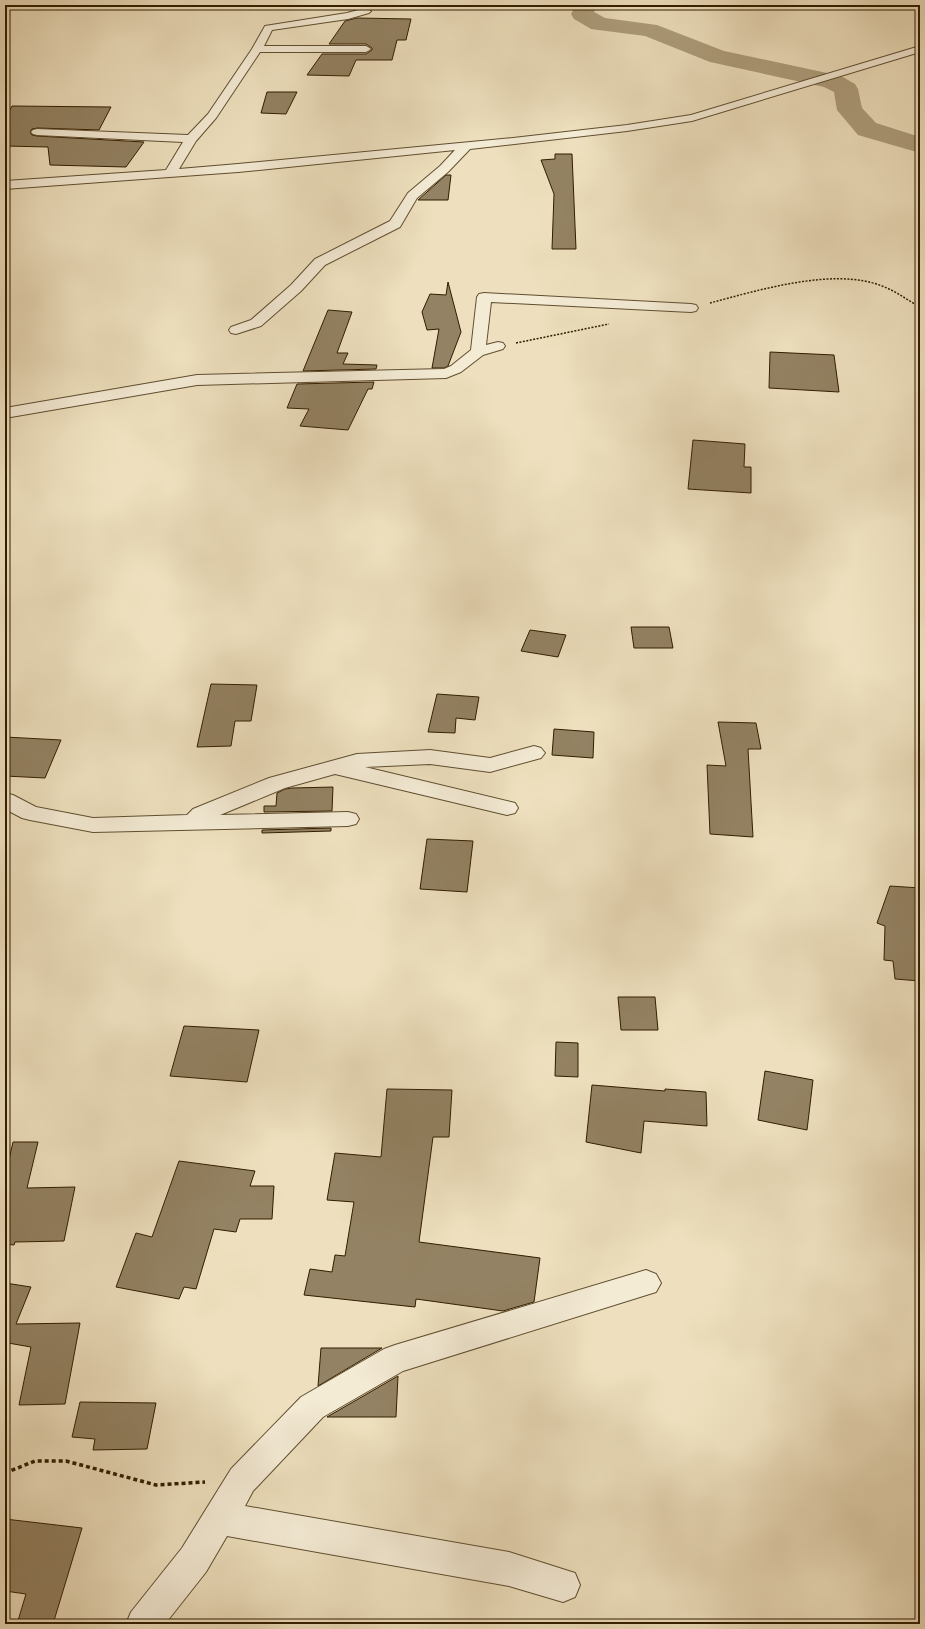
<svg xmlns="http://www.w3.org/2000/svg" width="925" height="1629" font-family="'EB Garamond',serif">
<rect width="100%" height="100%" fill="#eee0be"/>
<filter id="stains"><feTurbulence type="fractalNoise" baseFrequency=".005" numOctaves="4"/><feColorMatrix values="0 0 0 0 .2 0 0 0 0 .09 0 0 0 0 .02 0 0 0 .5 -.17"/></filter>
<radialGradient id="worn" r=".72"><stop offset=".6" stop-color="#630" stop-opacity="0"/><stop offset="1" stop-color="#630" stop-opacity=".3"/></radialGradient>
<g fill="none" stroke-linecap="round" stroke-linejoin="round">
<polygon fill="#ae9e7d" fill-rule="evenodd" points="576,5 598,5 594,12 605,18 657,25 724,51 841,76 855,84 858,89 862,108 876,123 920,137 920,153 858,135 837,110 834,92 824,87 710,62 645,36 591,29 574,19 571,14"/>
</g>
<g fill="#938263" stroke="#311d00">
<polygon points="357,18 411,19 406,40 397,40 392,60 356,60 349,76 307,75 322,54 366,54 372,50 372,48 366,44 329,44 345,21"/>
<polygon points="267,92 297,92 286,114 261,113"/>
<polygon points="12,106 111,107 99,130 37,128 32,129 30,132 32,135 37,136 144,142 126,167 50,165 48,147 5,146 5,118"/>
<polygon points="555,154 572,154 576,249 552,249 554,194 541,160 555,159"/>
<polygon points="446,175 451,175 448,200 418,200"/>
<polygon points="448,282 461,332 448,366 444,368 432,368 439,329 427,330 422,312 430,294 446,295"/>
<polygon points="328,310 352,312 337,353 348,353 343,364 377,365 376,369 303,371"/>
<polygon points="770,352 834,355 839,392 769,388"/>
<polygon points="374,382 372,389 368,389 348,430 300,426 309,409 287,408 297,384"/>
<polygon points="693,440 745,444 744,467 751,467 751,493 688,489"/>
<polygon points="631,627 669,627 673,648 634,648"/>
<polygon points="530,630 566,635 558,657 521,651"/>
<polygon points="211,684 257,685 251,721 235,721 231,746 197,747"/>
<polygon points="437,694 479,697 475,720 456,718 455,733 428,732"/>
<polygon points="718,722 756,723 761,749 748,749 753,837 710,834 707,765 726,766"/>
<polygon points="554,729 594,732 593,758 552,755"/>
<polygon points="5,737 61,740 45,778 5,776"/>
<polygon points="333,787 332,811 264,812 264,806 276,806 277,793 285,789 292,788"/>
<polygon points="331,828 331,831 262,833 262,830"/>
<polygon points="427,839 473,841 467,892 420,889"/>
<polygon points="890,886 920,888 920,981 895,979 893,961 884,960 885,926 877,923"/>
<polygon points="618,997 655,997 658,1030 621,1030"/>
<polygon points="184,1026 259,1030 247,1082 170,1076"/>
<polygon points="556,1042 578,1043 578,1077 555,1076"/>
<polygon points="765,1071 813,1080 807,1130 758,1120"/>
<polygon points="592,1085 665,1091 665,1089 706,1092 707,1126 644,1121 641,1153 586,1142"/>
<polygon points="387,1089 452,1090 449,1137 433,1137 419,1242 540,1258 534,1302 503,1311 416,1299 415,1307 304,1295 310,1269 332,1272 335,1255 345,1256 354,1202 327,1200 335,1153 381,1157"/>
<polygon points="13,1142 38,1142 27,1188 75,1187 64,1241 15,1242 14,1245 5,1244 5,1177"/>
<polygon points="179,1161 255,1171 250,1186 274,1186 272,1219 240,1219 236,1232 214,1229 196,1289 184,1287 179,1299 116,1287 136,1233 152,1237"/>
<polygon points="5,1283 31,1287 16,1324 80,1323 65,1404 19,1405 31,1347 8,1343 5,1348"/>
<polygon points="321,1348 382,1348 318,1386"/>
<polygon points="398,1376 396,1417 327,1417"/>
<polygon points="80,1402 156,1403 147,1449 93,1450 95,1439 72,1437"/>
<polygon points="5,1519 82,1528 53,1624 17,1624 26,1594 5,1591"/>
</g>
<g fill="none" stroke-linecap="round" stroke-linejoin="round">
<defs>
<g id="street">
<polygon points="366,8 371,11 369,13 348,19 272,30 264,46 366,46 371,49 366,52 260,52 216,118 196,141 179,169 238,164 513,138 627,125 691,115 920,46 920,52 692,121 627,131 470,149 448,172 417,198 400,227 325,265 301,291 261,326 236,334 231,333 229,330 231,327 251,320 291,285 315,259 390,221 408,193 440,166 455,150 238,172 5,189 5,181 166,170 183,142 37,135 33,134 31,132 33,130 37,129 188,135 208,114 252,49 265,26 347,13"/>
<polygon points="484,293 691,304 696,305 698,308 696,311 691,312 491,302 486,345 498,342 503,343 505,346 503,349 483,355 461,372 446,378 197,385 5,418 5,408 197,375 444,369 451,366 471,350 477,297 479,294"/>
<polygon points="534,746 541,748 545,753 541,758 490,772 430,764 365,767 515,803 518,808 515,813 507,815 335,774 285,788 220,815 348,812 356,814 359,819 356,824 348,826 93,832 30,820 22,818 5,809 5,793 13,795 36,807 93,818 187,815 193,809 269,778 357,754 430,750 490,758"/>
<polygon points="646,1270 656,1274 661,1283 656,1292 403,1371 323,1417 253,1491 245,1506 509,1552 575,1573 580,1585 575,1597 563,1602 509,1586 227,1536 206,1572 165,1624 126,1624 131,1612 182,1548 231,1469 301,1397 384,1349 395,1345"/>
</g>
</defs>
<use href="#street" stroke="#604e30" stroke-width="2"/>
<g stroke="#311d00" stroke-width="1.5" stroke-dasharray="2 1.5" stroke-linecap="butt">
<path d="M710 303C759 290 834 267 882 286 896 291 907 300 920 307"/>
<polyline points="516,343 609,324"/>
</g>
<polyline stroke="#311d00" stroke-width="3.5" stroke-dasharray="4 3" stroke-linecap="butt" points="5,1473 35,1461 66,1461 156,1485 205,1482"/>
<use href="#street" fill="#f4ebd5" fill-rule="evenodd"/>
</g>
<rect width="925" height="1629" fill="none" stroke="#eee0be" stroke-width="20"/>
<rect x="6" y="6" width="913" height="1617" fill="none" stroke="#311d00" stroke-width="2"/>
<rect x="10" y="10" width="905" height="1609" fill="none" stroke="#311d00"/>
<rect width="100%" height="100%" filter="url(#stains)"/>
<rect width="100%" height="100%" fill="url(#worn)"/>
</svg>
